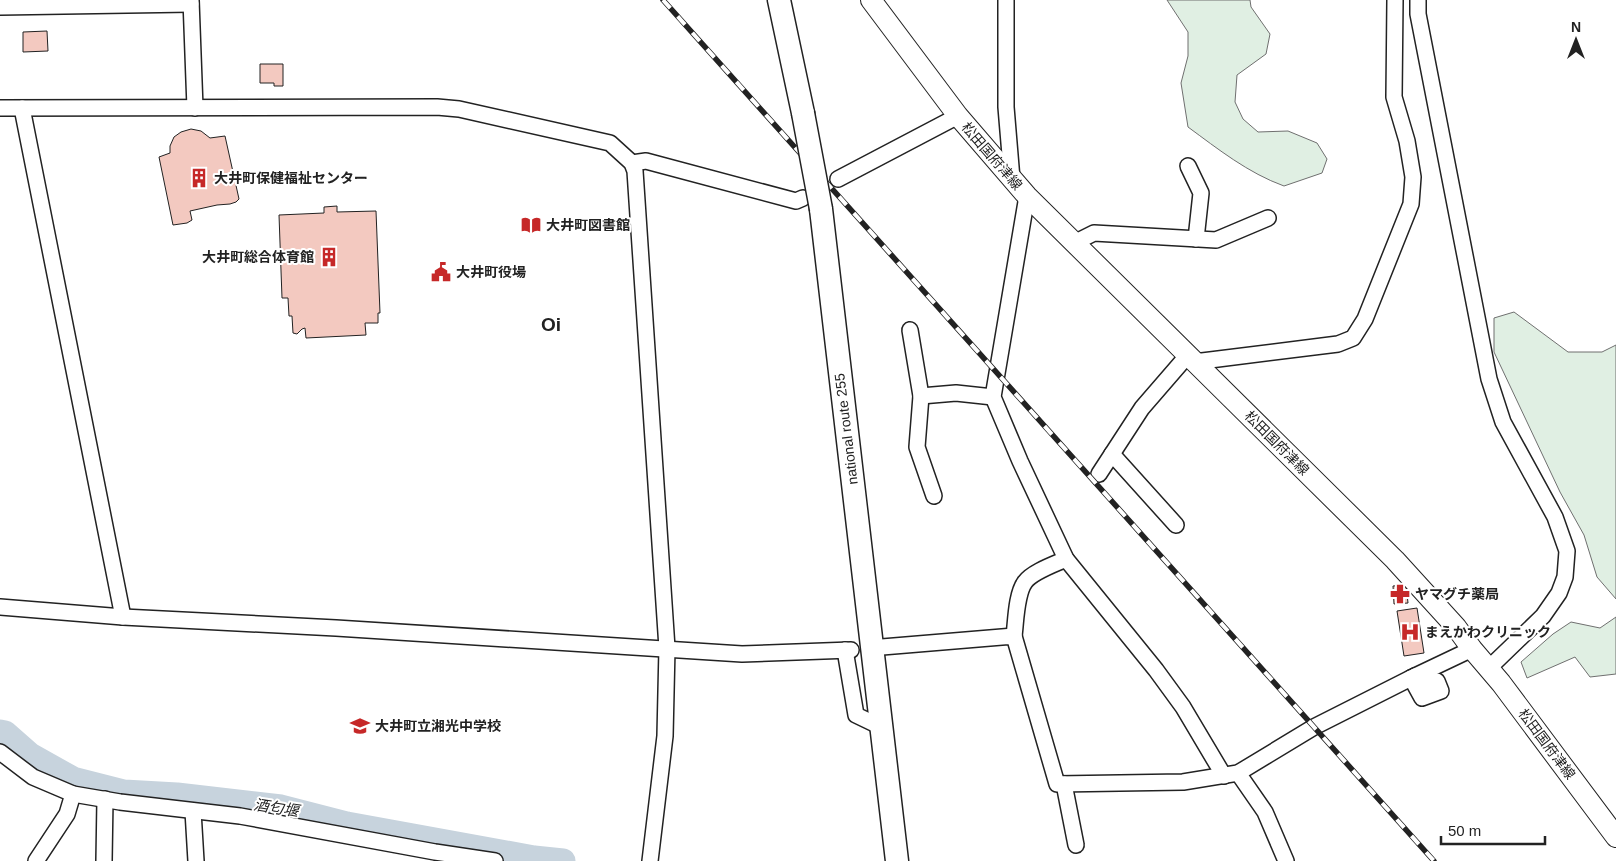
<svg xmlns="http://www.w3.org/2000/svg" width="1616" height="861" font-family="Arial,'Noto Sans JP',sans-serif">
<rect width="100%" height="100%" fill="#fff"/>
<g fill="#e0efe3" stroke="#6f6f6f">
<path d="M1167 0H1250L1251 7 1270 34 1266 54 1237 75 1235 102 1243 119 1258 132 1288 131 1317 143 1327 159 1322 173 1284 186C1248 173 1218 149 1188 127L1181 83 1188 56V32Z"/>
<polygon points="1514,312 1568,352 1602,352 1616,345 1616,599 1597,577 1584,535 1560,492 1494,352 1494,318"/>
<polygon points="1616,617 1616,674 1590,677 1575,657 1527,678 1521,662 1553,634 1571,622 1600,628"/>
</g>
<g fill="none" stroke-linecap="round" stroke-linejoin="round">
<polyline stroke="#c7d3dd" stroke-width="25" points="0,732 5,733 30,755 73,779 124,792 177,795 281,807 347,824 534,858 563,861"/>
</g>
<g fill="#f3c9c0" stroke="#222">
<polygon points="47,31 48,51 23,52 23,32"/>
<polygon points="260,64 283,64 283,86 274,86 274,83 260,83"/>
<polygon points="191,129 201,131 210,138 225,136 239,199 236,202 230,204 217,205 190,211 192,220 187,223 173,225 159,157 170,153 170,146 174,137 181,132"/>
<polygon points="337,206 337,212 376,211 380,313 378,313 378,323 365,323 366,335 306,338 305,328 302,329 297,334 293,333 292,316 289,316 288,298 282,298 279,215 324,213 324,207"/>
<polygon points="1406,585 1408,603 1394,604 1393,586"/>
<polygon points="1417,608 1424,653 1404,656 1397,611"/>
</g>
<g fill="none" stroke-linecap="round" stroke-linejoin="round">
<defs>
<g id="minor">
<polyline points="191,0 195,108"/>
<polyline points="1006,0 1006,107 1012,179"/>
<polyline points="1418,0 1418,14 1489,379 1503,422 1555,517 1567,551 1565,577 1559,593 1543,616 1489,668"/>
<polyline points="0,7 191,4"/>
<polyline points="0,108 437,107 459,109 610,143 632,163 635,171 667,648 665,736 650,861"/>
<polyline points="22,108 123,617"/>
<polyline points="632,163 646,161 796,201 803,198"/>
<polyline points="1188,166 1201,193 1196,239"/>
<polyline points="838,179 958,116"/>
<polyline points="1027,196 993,397 1020,461 1066,559 1156,670 1183,707 1224,776"/>
<polyline points="1074,243 1094,233 1216,240 1268,218"/>
<polyline points="910,330 921,396 917,447 934,496"/>
<polyline points="1194,362 1338,344 1353,338 1365,319 1411,204 1413,177 1407,141 1394,97 1395,0"/>
<polyline points="921,396 956,393 993,397"/>
<polyline points="1112,454 1176,525"/>
<polyline points="1099,474 1142,408 1187,356"/>
<polyline points="0,607 123,617 336,628 742,654 851,650"/>
<path d="M1014 636C1016 621 1016 594 1025 582 1032 572 1055 564 1066 559"/>
<polyline points="882,647 1014,636 1057,784 1183,782 1238,773 1314,727 1411,678 1472,649"/>
<polyline points="845,650 856,715 881,727"/>
<polyline points="1411,678 1422,698 1441,691 1437,681 1421,687 1415,676"/>
<polyline points="0,752 33,777 73,794 120,802 240,816 435,852 495,861"/>
<polyline points="1238,773 1265,812 1286,861"/>
<polyline points="1064,784 1076,845"/>
<polyline points="193,811 196,861"/>
<polyline points="36,861 67,814 73,794"/>
<polyline points="104,861 105,799"/>
</g>
<polyline id="major" points="871,0 958,116 1027,196 1395,560 1456,627 1472,649 1501,683 1616,837"/>
<g id="highway">
<polyline points="779,0 803,113"/>
<polyline points="821,209 897,861"/>
</g>
</defs>
<use href="#minor" stroke="#222" stroke-width="18"/>
<use href="#major" stroke="#222" stroke-width="22"/>
<use href="#highway" stroke="#222" stroke-width="25"/>
<use href="#minor" stroke="#fff" stroke-width="15"/>
<use href="#major" stroke="#fff" stroke-width="20"/>
<use href="#highway" stroke="#fff" stroke-width="22"/>
<defs>
<polyline id="rail" points="663,0 1434,861"/>
</defs>
<use href="#rail" stroke="#222" stroke-width="5.5"/>
<use href="#rail" stroke="#fff" stroke-width="4" stroke-dasharray="11" stroke-linecap="butt"/>
<defs>
<polyline id="highway-bridge" points="803,113 821,209"/>
</defs>
<use href="#highway-bridge" stroke="#222" stroke-width="25" stroke-linecap="butt"/>
<use href="#highway-bridge" stroke="#fff" stroke-width="22"/>
</g>
<defs>
<symbol id="building-bare" viewBox="-9 -9 18 18"><path d="M-4-6H4V6H1V3H-1V6H-4ZM-2.5-4.3h1.7v1.8h-1.7ZM.8-4.3h1.7v1.8H.8ZM-2.5-1h1.7V.8h-1.7ZM.8-1h1.7V.8H.8Z" fill="#c62828" stroke="#fff" stroke-width="2.5" paint-order="stroke"/></symbol>
<symbol id="library-bare" viewBox="-9 -9 18 18"><path d="M-6-4Q-3-5.5-.7-3.5V5Q-3 3-6 4ZM6-4Q3-5.5 .7-3.5V5Q3 3 6 4Z" fill="#c62828" stroke="#fff" stroke-width="2.5" paint-order="stroke"/></symbol>
<symbol id="civic-bare" viewBox="-9 -9 18 18"><path d="M-.6-6.5H3V-4.5H.6V-3L4-1V1h2V6H-6V1h2V-1L-.6-3ZM-1.2 2.5V6h2.4V2.5Z" fill="#c62828" stroke="#fff" stroke-width="2.5" paint-order="stroke"/></symbol>
<symbol id="pharmacy-bare" viewBox="-9 -9 18 18"><path d="M-2-6h4v4h4v4h-4v4h-4v-4h-4v-4h4Z" fill="#c62828" stroke="#fff" stroke-width="2.5" paint-order="stroke"/></symbol>
<symbol id="hospital-bare" viewBox="-9 -9 18 18"><path d="M-5-5h3v3.5h4V-5h3V5h-3V1.5h-4V5h-3Z" fill="#c62828" stroke="#fff" stroke-width="2.5" paint-order="stroke"/></symbol>
<symbol id="school-bare" viewBox="-9 -9 18 18"><path d="M0-5L7-2L0 1L-7-2ZM-4 1L0 2.5L4 1V4Q0 6-4 4Z" fill="#c62828" stroke="#fff" stroke-width="2.5" paint-order="stroke"/></symbol>
</defs>
<g fill-rule="evenodd">
<use href="#building-bare" x="185" y="164" width="28" height="28"/>
<use href="#library-bare" x="517" y="211" width="28" height="28"/>
<use href="#building-bare" x="315" y="243" width="28" height="28"/>
<use href="#civic-bare" x="427" y="258" width="28" height="28"/>
<use href="#pharmacy-bare" x="1386" y="580" width="28" height="28"/>
<use href="#hospital-bare" x="1396" y="618" width="28" height="28"/>
<use href="#school-bare" x="346" y="712" width="28" height="28"/>
</g>
<g text-anchor="middle" stroke-width="4" stroke-linejoin="round" paint-order="stroke">
<g font-size="14" fill="#222" stroke="#fff">
<text transform="translate(992 156) rotate(49)" y="5">松田国府津線</text>
<text transform="translate(846 429) rotate(-97)" y="5">national route 255</text>
<text transform="translate(1277 443) rotate(45)" y="5">松田国府津線</text>
<text transform="translate(1547 744) rotate(53)" y="5">松田国府津線</text>
</g>
<g font-size="14" font-weight="bold" fill="#222" stroke="#fff" text-anchor="start">
<text x="214" y="183">大井町保健福祉センター</text>
<text x="546" y="230">大井町図書館</text>
<text x="314" y="262" text-anchor="end">大井町総合体育館</text>
<text x="456" y="277">大井町役場</text>
<text x="1415" y="599">ヤマグチ薬局</text>
<text x="1425" y="637">まえかわクリニック</text>
<text x="375" y="731">大井町立湘光中学校</text>
</g>
<g font-size="15" font-style="italic" fill="#222" stroke="#fff">
<text transform="translate(276 808) rotate(9)" y="5">酒匂堰</text>
</g>
<g font-size="19" font-weight="bold" fill="#222" stroke="#fff">
<text x="551" y="331">Oi</text>
</g>
</g>
<g transform="translate(1576 40)" stroke="#ffffff" stroke-width="4" paint-order="stroke">
<path d="M0-4L9 19L0 12L-9 19Z" fill="#222222"/>
<text y="-8" font-size="14" font-weight="bold" text-anchor="middle" fill="#222222">N</text>
</g>
<path d="M1441 836v8h104v-8" fill="none" stroke="#222222" stroke-width="2.5"/>
<text x="1448" y="836" font-size="15" fill="#222222" stroke="#ffffff" stroke-width="4" paint-order="stroke">50 m</text>
</svg>
